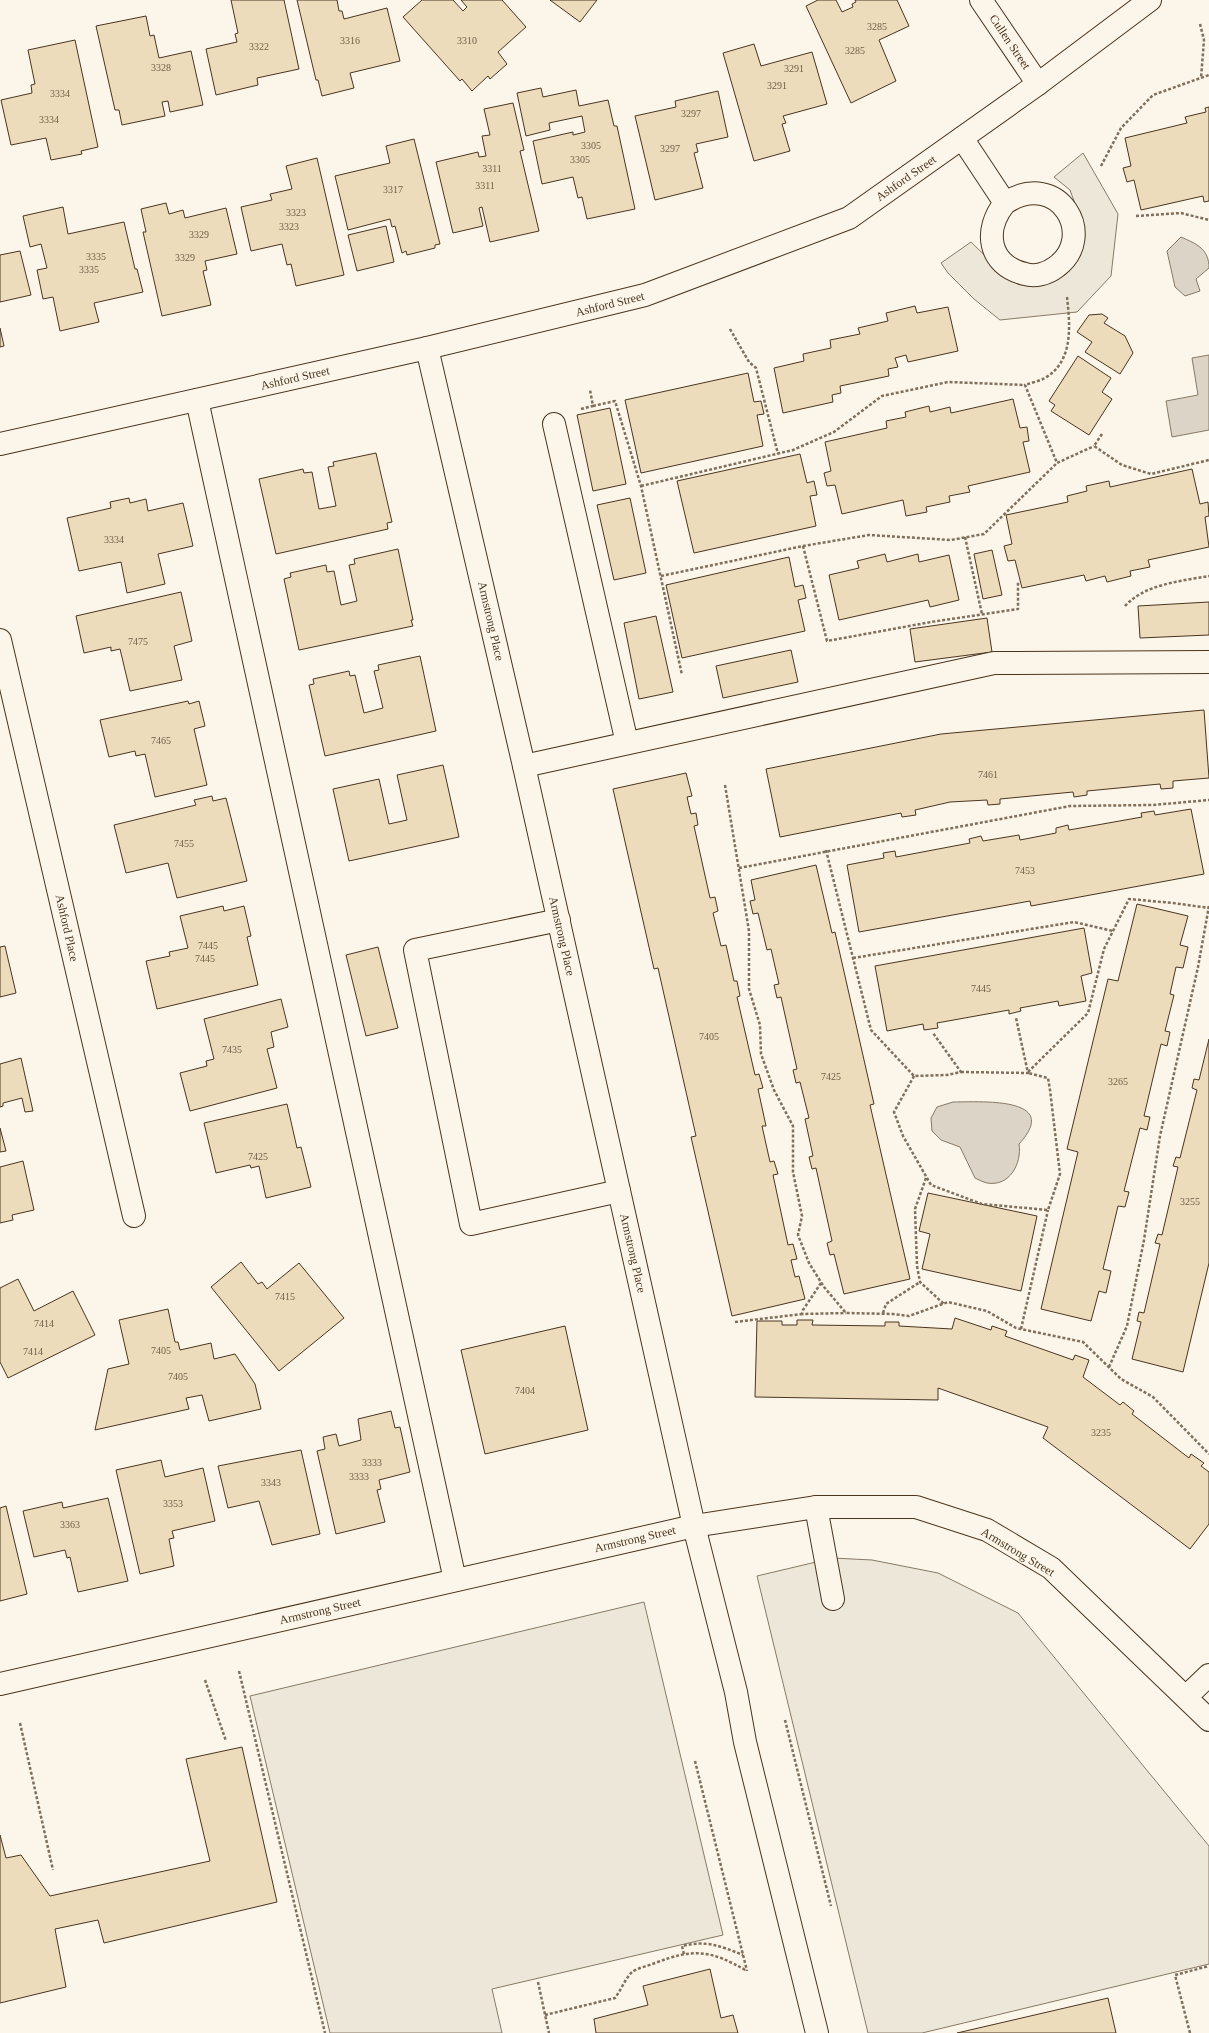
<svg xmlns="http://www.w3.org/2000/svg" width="1209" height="2033" font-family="'Times New Roman',serif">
<rect width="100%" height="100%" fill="#fbf6e9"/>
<g fill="#ede7d9" stroke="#887966">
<polygon points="1083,153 1118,214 1111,276 1077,312 1000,320 974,299 948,273 941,263 971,242 1007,277 1042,284 1065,275 1080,256 1083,226 1070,190 1054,177"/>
<polygon points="833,1558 872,1560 938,1573 1018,1613 1209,1846 1209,1964 922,2033 868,2033 757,1576"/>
<polygon points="644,1602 723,1935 492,1989 502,2033 330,2033 250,1696"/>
</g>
<g fill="#dcd4c6" stroke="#887966">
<path d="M1181 237C1197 244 1209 249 1209 268L1196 279 1200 291 1185 296 1175 287 1167 251Z"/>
<polygon points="1209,355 1209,430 1172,437 1166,401 1198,395 1192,358"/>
<path d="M953 1102C979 1102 1063 1096 1019 1144 1022 1163 1010 1187 987 1183 983 1182 979 1180 975 1178L960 1147 941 1140 932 1131 931 1118 937 1107Z"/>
</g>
<g fill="#ecdcbc" stroke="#4a3520">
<polygon points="231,0 284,0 299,69 257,78 258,85 216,95 206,49 237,42 235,34 238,33"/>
<polygon points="297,0 337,0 339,11 342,11 344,19 387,8 400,61 350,73 354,88 322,96 318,80 316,80"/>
<polygon points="422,0 453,0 463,11 467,7 461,0 502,0 526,27 498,52 507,64 490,79 488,76 472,91 462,79 460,81 403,17"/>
<polygon points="550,0 597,0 580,22"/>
<polygon points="818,0 836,0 842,12 853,7 852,4 856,2 855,0 897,0 909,26 879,40 896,81 851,103 806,6"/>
<polygon points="146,16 150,36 154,35 159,58 191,51 203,105 170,112 168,101 162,102 165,116 122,125 119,110 115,110 96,26"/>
<polygon points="75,40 98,147 81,151 82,154 51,160 46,138 11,145 1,100 32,93 31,85 35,84 28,50"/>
<polygon points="754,44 761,66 812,52 827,104 783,116 786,123 782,124 790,151 754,161 723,53"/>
<polygon points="541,88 543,97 576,90 579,106 608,100 614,126 617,126 635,209 587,219 582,197 578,198 573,177 542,184 533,141 573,132 573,135 585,132 582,116 549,123 550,130 526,136 517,93"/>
<polygon points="718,91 728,137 696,144 698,152 694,153 703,188 655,200 635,116 676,107 675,101"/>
<polygon points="513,103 524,150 520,151 539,231 490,242 482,207 479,208 483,226 453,233 436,162 478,152 479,157 486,156 482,136 490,135 484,109"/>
<polygon points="1209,107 1209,201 1204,202 1203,196 1141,210 1134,180 1127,182 1123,168 1131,166 1125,138 1187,123 1185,117 1206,112 1205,108"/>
<polygon points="414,139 440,244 435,245 435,248 407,255 406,251 402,253 395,226 392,227 390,219 348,230 335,176 390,163 386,146"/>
<polygon points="317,158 344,275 296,286 291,264 287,265 282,244 251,251 241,207 272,200 270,194 292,189 286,166"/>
<polygon points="166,203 169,214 183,210 185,218 226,208 237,254 205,261 207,270 203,271 211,305 162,316 143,232 146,232 141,209"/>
<polygon points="63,207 68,234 124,222 135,269 137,269 143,292 94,303 99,322 60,331 53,297 43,299 37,270 47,268 41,244 30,247 23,216"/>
<polygon points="386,226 394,262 357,271 348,235"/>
<polygon points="20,251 31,295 0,302 0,255"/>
<polygon points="915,306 917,313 948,307 958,351 908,362 906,355 895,358 898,367 888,369 889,376 840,386 841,393 832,395 833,402 783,413 774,368 804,361 803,354 831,348 830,340 860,334 858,328 888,321 886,313"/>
<polygon points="1102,314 1108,318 1104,323 1125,336 1133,353 1120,374 1085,352 1092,342 1077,332 1089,315"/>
<polygon points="0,328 4,346 0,347"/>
<polygon points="1078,356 1111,378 1102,392 1112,399 1089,435 1051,411 1055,405 1049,401"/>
<polygon points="748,373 754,402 761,401 764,414 757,415 763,446 641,473 625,400"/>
<polygon points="1013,399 1020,428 1027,427 1029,441 1023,442 1030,472 968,486 970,492 949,496 950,502 926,507 927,512 906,516 903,500 842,514 835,485 827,486 824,473 831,471 825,442 887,428 886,421 906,417 905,412 929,406 930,412 950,407 951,413"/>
<polygon points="610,408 626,484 593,491 577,415"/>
<polygon points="376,453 392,522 387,523 388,529 276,554 259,479 303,469 304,473 312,472 319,509 336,506 328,467 334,466 333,462"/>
<polygon points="800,454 807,483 814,481 817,495 810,496 816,526 694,553 677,481"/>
<polygon points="1192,469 1200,504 1208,502 1209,516 1205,517 1209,547 1148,560 1150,567 1130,571 1131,576 1107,582 1105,576 1086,581 1084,575 1022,588 1015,560 1008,561 1004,546 1012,544 1006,515 1068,502 1067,496 1087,491 1086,486 1109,481 1110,487"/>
<polygon points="129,498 130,503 146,499 148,511 183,503 193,546 158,554 165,584 127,593 121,562 79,571 67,518 111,508 110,502"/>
<polygon points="630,498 646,573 614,580 597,505"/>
<polygon points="398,549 413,620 411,620 413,626 299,650 284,579 291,577 290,573 326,565 327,572 334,571 341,605 357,601 349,565 355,564 354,559"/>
<polygon points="992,550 1002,595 983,599 974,554"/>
<polygon points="885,554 887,562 918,554 919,562 949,555 959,600 930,607 928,600 839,620 829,575 859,568 857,561"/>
<polygon points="789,557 795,587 803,585 806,598 798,600 805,631 682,658 666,585"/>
<polygon points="181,592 192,641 174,646 182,680 130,691 120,649 111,651 111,647 84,653 76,616"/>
<polygon points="1209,602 1209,635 1140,638 1138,606"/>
<polygon points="656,616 673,692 639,699 624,623"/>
<polygon points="987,618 992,652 915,662 910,629"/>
<polygon points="791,650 798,682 723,698 716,666"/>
<polygon points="420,656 436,731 325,756 309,685 314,684 313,679 349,671 350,676 355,675 364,713 383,708 374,671 379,670 378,665"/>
<polygon points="188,701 189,704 199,701 205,726 194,729 207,785 155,797 145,754 136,756 135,751 109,757 100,720"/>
<polygon points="1204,710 1209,778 1173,781 1173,788 1161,789 1160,784 1087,791 1087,795 1074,797 1073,792 1000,799 1000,804 988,805 987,800 950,802 915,810 916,815 902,817 901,813 780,837 766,769 941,734"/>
<polygon points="443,765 459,837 349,861 333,789 379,779 389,824 407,820 397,775"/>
<polygon points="686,773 692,796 687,797 691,814 696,813 698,825 694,826 710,898 715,897 718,911 713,913 721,946 726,945 734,981 737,981 740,996 737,997 755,1075 759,1074 763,1088 758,1089 766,1126 762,1126 770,1162 774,1161 778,1174 773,1175 788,1245 793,1244 797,1259 791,1260 795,1277 799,1276 805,1299 732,1316 691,1137 696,1136 658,968 654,969 613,789"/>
<polygon points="212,796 213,801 226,798 247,881 177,898 168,863 126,873 114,825 196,805 194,800"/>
<polygon points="1191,809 1204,874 1031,906 1030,901 859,932 847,865 884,858 883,853 895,851 896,857 970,843 969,839 981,836 983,841 1019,835 1020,840 1056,833 1056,828 1068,825 1069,830 1142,817 1141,813 1154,811 1155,815"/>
<polygon points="816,865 832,933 835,932 874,1104 870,1105 910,1279 844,1294 834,1254 830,1255 827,1243 832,1241 816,1168 812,1169 809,1157 813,1156 805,1119 809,1118 800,1082 796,1083 793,1070 797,1069 781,997 777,998 774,985 779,984 771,949 767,950 758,913 753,914 750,901 755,900 751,880"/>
<polygon points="1137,904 1188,916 1180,945 1188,947 1183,968 1176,967 1170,994 1174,995 1165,1031 1170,1032 1167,1046 1161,1044 1144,1116 1150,1117 1147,1130 1140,1128 1124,1191 1129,1192 1125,1207 1118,1206 1103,1269 1111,1271 1106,1293 1099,1291 1091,1321 1041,1309 1078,1152 1067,1149 1108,979 1118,981"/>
<polygon points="223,906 224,911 244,906 251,936 247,937 258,985 157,1009 146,961 170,956 169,952 188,948 180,916"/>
<polygon points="1084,928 1092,973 1081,976 1086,1001 1059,1006 1058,1001 1020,1008 1021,1011 1009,1014 1009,1010 937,1023 938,1028 924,1030 923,1024 887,1031 875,966"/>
<polygon points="5,946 16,993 0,997 0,947"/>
<polygon points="378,947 398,1028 366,1036 346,955"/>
<polygon points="281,999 288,1027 271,1032 274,1047 267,1049 277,1088 190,1111 180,1073 207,1066 206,1061 214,1059 204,1019"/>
<polygon points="1209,1039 1209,1263 1183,1372 1132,1359 1141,1322 1137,1321 1139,1312 1144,1313 1160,1244 1155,1243 1158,1234 1162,1235 1178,1167 1173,1166 1176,1157 1180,1158 1197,1090 1192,1088 1194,1079 1199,1080"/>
<polygon points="21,1058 33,1111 25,1112 22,1098 3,1103 3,1106 0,1107 0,1064"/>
<polygon points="287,1104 297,1148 301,1147 311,1187 266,1198 259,1166 251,1168 250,1165 216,1173 204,1123"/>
<polygon points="0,1128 6,1151 0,1152"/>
<polygon points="23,1161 34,1210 12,1215 13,1220 0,1223 0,1167"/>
<polygon points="928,1193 1037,1216 1021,1291 922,1269 930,1234 919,1231"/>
<polygon points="241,1262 258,1284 262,1282 267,1289 299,1263 344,1318 279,1371 211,1287"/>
<polygon points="18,1279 34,1311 73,1291 95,1335 8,1378 0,1362 0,1288"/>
<polygon points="168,1309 175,1342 178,1342 180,1350 211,1343 214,1359 235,1354 255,1384 261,1409 209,1421 202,1395 186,1398 189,1409 95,1430 108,1369 129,1364 119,1320"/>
<polygon points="955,1318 991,1330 992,1326 1007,1331 1005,1336 1073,1360 1075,1355 1089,1360 1083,1377 1120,1405 1123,1402 1134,1411 1132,1414 1189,1458 1191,1454 1204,1463 1201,1466 1209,1472 1209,1524 1190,1549 1043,1438 1048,1427 938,1388 938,1400 755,1397 757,1321 782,1321 782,1325 797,1325 797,1320 813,1320 812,1325 885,1326 885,1322 899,1322 899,1326 952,1329"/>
<polygon points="565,1326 588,1430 485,1454 461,1350"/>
<polygon points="391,1411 395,1428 400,1427 410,1472 379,1480 381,1489 377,1490 385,1522 336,1534 317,1451 325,1449 323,1437 336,1434 339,1446 361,1440 358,1419"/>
<polygon points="301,1450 320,1534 272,1545 259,1501 228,1508 218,1466"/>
<polygon points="161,1460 165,1477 203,1468 215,1521 172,1531 174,1538 169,1539 174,1566 140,1574 116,1470"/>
<polygon points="108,1498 128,1581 78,1592 70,1557 67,1558 65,1550 34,1557 23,1511 62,1502 63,1508"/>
<polygon points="6,1506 27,1594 0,1601 0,1508"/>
<polygon points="242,1747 277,1902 104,1943 98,1920 55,1929 66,1987 0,2003 0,1835 6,1858 21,1855 50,1896 210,1861 186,1759"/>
<polygon points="710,1969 721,2018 733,2015 738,2033 596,2033 594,2019 648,2005 643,1986"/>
<polygon points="1108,1998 1116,2033 957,2033"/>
</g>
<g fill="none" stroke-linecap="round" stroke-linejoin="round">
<defs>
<g id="minor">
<polyline points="981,0 1038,84"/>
<path d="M962 138 1005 203C1059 168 1098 237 1056 267 1047 274 1035 277 1025 274 988 265 983 230 1005 203"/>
<polyline points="427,348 524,766 694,1526 736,1692 745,1742 817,2033"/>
<polyline points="197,400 455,1580"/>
<polyline points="554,424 627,743"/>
<polyline points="0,444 427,348 645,295 849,218 1038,84 1150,0"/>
<polyline points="0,640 134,1216"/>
<polyline points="524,766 994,663 1209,662"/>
<polyline points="559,920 415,950 471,1224 619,1191"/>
<polyline points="816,1507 833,1599"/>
<polyline points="0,1684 694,1526 816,1507 916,1507 987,1530 1051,1568 1209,1720"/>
<polyline points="1186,1697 1209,1675"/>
</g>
</defs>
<use href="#minor" stroke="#4a3520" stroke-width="24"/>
<g stroke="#7f6f5c" stroke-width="2.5" stroke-dasharray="3 2" stroke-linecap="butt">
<polyline points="1200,24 1204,40 1201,78"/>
<polyline points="1101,166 1121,128 1153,95 1209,75"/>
<polyline points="1136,216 1181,213 1209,220"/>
<path d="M1067 297C1070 325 1074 361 1045 378 1039 381 1031 383 1025 385L1057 463 1094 446"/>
<polyline points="730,329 749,362 756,368 778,454"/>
<polyline points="593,406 615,401 641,486 682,675"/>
<polyline points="581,409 593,406 590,390"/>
<polyline points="1102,434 1094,446 1122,465 1151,474 1209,460"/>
<polyline points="641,486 793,450 834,432 882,396 948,382 1025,385"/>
<polyline points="965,537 982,614"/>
<polyline points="803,546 827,641 931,622 1018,609 1018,582"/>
<polyline points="661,576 803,546 869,535 951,540 984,534 1057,463"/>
<path d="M1125 606C1145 584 1181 581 1209 576"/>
<polyline points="725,785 749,931 749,989 760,1025 761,1054 774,1090 793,1126 793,1172 802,1216 798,1235 809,1263 824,1287 846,1313 893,1314 909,1316 948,1302 987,1311 1016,1328 1083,1342 1121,1379 1153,1397 1209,1454"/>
<polyline points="826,850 871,1030 914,1076 947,1075 961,1072 933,1033"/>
<polyline points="739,868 1070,806 1153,805 1209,800"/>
<polyline points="853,958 1074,922 1113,931"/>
<polyline points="961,1072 1028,1073 1016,1018"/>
<polyline points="1028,1072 1088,1013 1104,949 1129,899 1173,903 1209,908"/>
<polyline points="914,1076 894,1112 903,1136 931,1185 982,1204 1048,1210 1060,1174 1050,1090 1048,1078 1028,1073"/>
<polyline points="926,1178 915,1209 917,1266 920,1282 944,1304"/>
<polyline points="821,1283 803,1310 802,1314 846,1313"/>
<polyline points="883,1313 886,1304 920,1282"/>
<polyline points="735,1322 802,1314"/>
<polyline points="1021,1329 1048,1210"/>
<polyline points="1109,1367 1127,1326 1144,1240 1160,1136 1198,967 1209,906"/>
<polyline points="239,1671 325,2033"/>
<polyline points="205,1680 226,1741"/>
<polyline points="785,1720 831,1906"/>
<polyline points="20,1723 53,1870"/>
<polyline points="695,1761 747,1971"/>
<path d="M684 1954 682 1946C707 1940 720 1946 743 1955"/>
<polyline points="538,1982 549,2033"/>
<path d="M545 2015 615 1998C621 1990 625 1979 632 1972 637 1968 648 1966 655 1963 694 1948 711 1950 747 1971"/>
<polyline points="1190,2033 1175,1975 1209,1966"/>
</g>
<use href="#minor" stroke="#fbf6e9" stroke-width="22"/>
</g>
<g text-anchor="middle" stroke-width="3" stroke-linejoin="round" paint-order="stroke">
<g font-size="10" fill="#725f47">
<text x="877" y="30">3285</text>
<text x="350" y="44">3316</text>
<text x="467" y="44">3310</text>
<text x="259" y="50">3322</text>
<text x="855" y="54">3285</text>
<text x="161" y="71">3328</text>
<text x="794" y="72">3291</text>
<text x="777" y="89">3291</text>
<text x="60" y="97">3334</text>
<text x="691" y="117">3297</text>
<text x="49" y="123">3334</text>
<text x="591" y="149">3305</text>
<text x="670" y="152">3297</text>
<text x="580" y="163">3305</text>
<text x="492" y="172">3311</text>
<text x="485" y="189">3311</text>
<text x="393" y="193">3317</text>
<text x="296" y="216">3323</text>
<text x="289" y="230">3323</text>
<text x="199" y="238">3329</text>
<text x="96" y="260">3335</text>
<text x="185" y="261">3329</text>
<text x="89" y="273">3335</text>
<text x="114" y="543">3334</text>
<text x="138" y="645">7475</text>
<text x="161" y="744">7465</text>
<text x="988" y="778">7461</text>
<text x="184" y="847">7455</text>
<text x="1025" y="874">7453</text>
<text x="208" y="949">7445</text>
<text x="205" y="962">7445</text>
<text x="981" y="992">7445</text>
<text x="709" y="1040">7405</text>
<text x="232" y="1053">7435</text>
<text x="831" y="1080">7425</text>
<text x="1118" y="1085">3265</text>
<text x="258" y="1160">7425</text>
<text x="1190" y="1205">3255</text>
<text x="285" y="1300">7415</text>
<text x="44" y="1327">7414</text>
<text x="161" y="1354">7405</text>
<text x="33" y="1355">7414</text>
<text x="178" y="1380">7405</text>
<text x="525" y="1394">7404</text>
<text x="1101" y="1436">3235</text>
<text x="372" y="1466">3333</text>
<text x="359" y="1480">3333</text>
<text x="271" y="1486">3343</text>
<text x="173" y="1507">3353</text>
<text x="70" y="1528">3363</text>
</g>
<g font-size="12" fill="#4a3520" stroke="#fbf6e9">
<text transform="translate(1010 42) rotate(56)" y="4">Cullen Street</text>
<text transform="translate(906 178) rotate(-35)" y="4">Ashford Street</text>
<text transform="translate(610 304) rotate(-14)" y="4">Ashford Street</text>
<text transform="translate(295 378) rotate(-13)" y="4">Ashford Street</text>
<text transform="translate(491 621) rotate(77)" y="4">Armstrong Place</text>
<text transform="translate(67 928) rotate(77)" y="4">Ashford Place</text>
<text transform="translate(562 936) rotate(77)" y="4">Armstrong Place</text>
<text transform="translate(633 1253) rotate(77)" y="4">Armstrong Place</text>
<text transform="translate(635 1539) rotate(-13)" y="4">Armstrong Street</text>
<text transform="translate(1018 1552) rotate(31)" y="4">Armstrong Street</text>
<text transform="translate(320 1611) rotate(-13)" y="4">Armstrong Street</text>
</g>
</g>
</svg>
